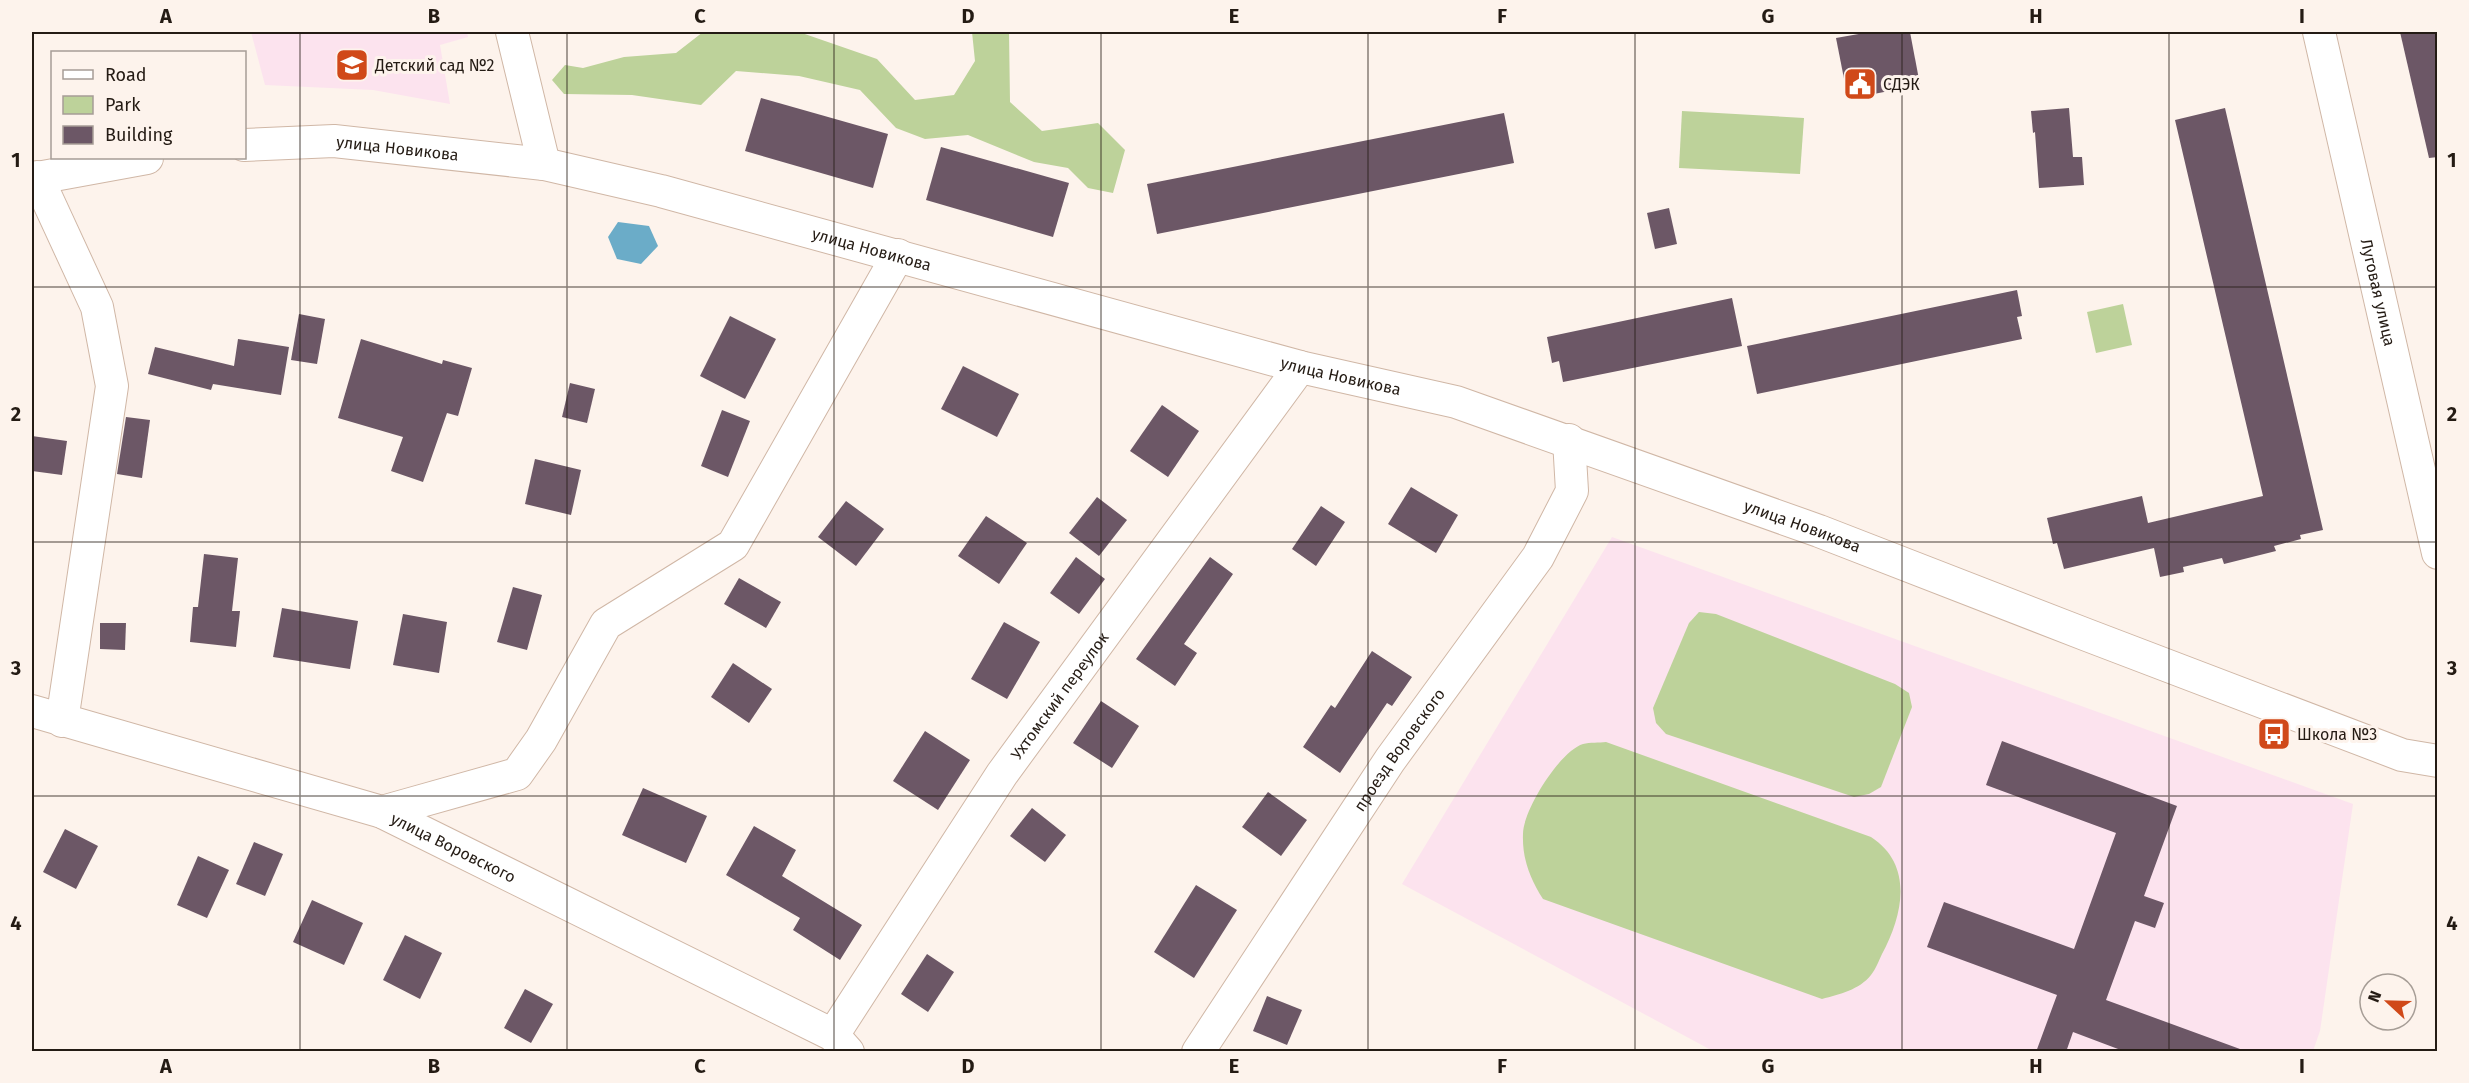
<svg xmlns="http://www.w3.org/2000/svg" width="2469" height="1083" font-family="'Fira Sans',sans-serif">
<rect width="100%" height="100%" fill="#fdf3ec"/>
<g fill="#fce3ee">
<polygon points="251,32 467,32 468,37 440,45 450,104 373,90 265,85"/>
<polygon points="1612,537 2353,804 2320,1031 2313,1051 1713,1051 1402,884"/>
</g>
<g fill="#bdd29a">
<polygon points="703,32 799,32 877,59 915,100 954,95 975,61 972,32 1009,32 1010,102 1042,131 1098,123 1125,150 1113,193 1088,188 1068,168 1034,162 968,135 925,139 896,128 860,90 799,76 736,71 701,105 632,95 564,94 552,80 565,65 583,68 624,57 676,53"/>
<polygon points="1682,111 1804,118 1800,174 1679,168"/>
<polygon points="2123,304 2132,345 2096,353 2087,312"/>
<polygon points="1699,612 1716,614 1895,684 1909,693 1912,707 1881,787 1869,794 1854,797 1666,734 1656,723 1653,708 1689,623"/>
<path d="M1606 742 1871 837C1914 865 1903 915 1882 954 1879 960 1876 969 1871 975 1859 990 1840 994 1822 999L1543 899C1530 879 1522 858 1523 834 1523 810 1560 751 1583 744 1590 742 1599 743 1606 742Z"/>
</g>
<polygon fill="#6bacc8" points="618,222 649,226 658,246 641,264 617,259 608,237"/>
<g fill="#6c5766">
<polygon points="1870,32 1910,32 1920,85 1848,99 1836,38"/>
<polygon points="2400,32 2438,32 2438,157 2429,158"/>
<polygon points="761,98 888,134 873,188 745,151"/>
<polygon points="2069,108 2073,157 2082,157 2084,185 2039,188 2035,132 2033,133 2031,111"/>
<polygon points="2225,108 2323,530 2300,535 2301,539 2274,546 2276,551 2224,564 2222,558 2183,567 2184,572 2160,577 2154,548 2064,569 2057,543 2053,544 2047,518 2142,496 2148,523 2263,496 2175,120"/>
<polygon points="1504,113 1514,163 1157,234 1147,184"/>
<polygon points="941,147 1069,183 1053,237 926,200"/>
<polygon points="1669,208 1677,244 1655,249 1647,213"/>
<polygon points="2017,290 2022,316 2017,317 2022,339 1757,394 1747,346"/>
<polygon points="1732,298 1742,346 1563,382 1559,361 1552,363 1547,337"/>
<polygon points="299,314 325,319 317,364 291,360"/>
<polygon points="730,316 776,339 745,399 700,376"/>
<polygon points="238,339 289,347 281,395 213,384 211,390 148,374 155,347 234,366"/>
<polygon points="361,339 442,364 443,360 472,368 458,416 447,413 423,482 391,471 403,437 338,418"/>
<polygon points="963,366 1019,394 997,437 941,409"/>
<polygon points="570,383 595,389 587,423 562,417"/>
<polygon points="1162,405 1199,431 1168,477 1130,451"/>
<polygon points="722,410 750,421 728,477 701,466"/>
<polygon points="126,417 150,420 142,478 117,474"/>
<polygon points="32,436 67,441 62,475 32,471"/>
<polygon points="535,459 581,470 571,515 525,504"/>
<polygon points="1411,487 1458,515 1436,553 1388,524"/>
<polygon points="1097,497 1127,520 1099,556 1069,533"/>
<polygon points="846,501 884,529 856,566 818,537"/>
<polygon points="1321,506 1345,522 1316,566 1292,549"/>
<polygon points="986,516 1027,543 999,584 958,556"/>
<polygon points="204,554 238,558 232,611 240,611 236,647 190,642 193,607 198,607"/>
<polygon points="1076,557 1105,579 1079,614 1050,593"/>
<polygon points="1210,557 1233,574 1184,644 1197,653 1175,686 1136,659"/>
<polygon points="739,578 781,602 766,628 724,604"/>
<polygon points="513,587 542,595 527,650 497,642"/>
<polygon points="282,608 358,621 350,669 273,657"/>
<polygon points="403,614 447,622 439,673 393,665"/>
<polygon points="1004,622 1040,642 1007,699 971,679"/>
<polygon points="100,623 126,623 125,650 100,649"/>
<polygon points="1372,651 1412,677 1392,706 1387,703 1340,773 1303,747 1331,705 1335,708"/>
<polygon points="733,663 772,689 749,723 711,697"/>
<polygon points="1101,701 1139,726 1112,768 1073,743"/>
<polygon points="925,731 970,760 938,810 893,781"/>
<polygon points="2002,741 2177,806 2144,896 2164,903 2155,928 2135,921 2106,1000 2240,1049 2240,1052 2126,1052 2073,1032 2066,1052 2036,1052 2057,995 1927,947 1944,902 2074,949 2116,833 1986,785"/>
<polygon points="643,788 707,816 686,863 622,835"/>
<polygon points="1268,792 1307,820 1281,856 1242,827"/>
<polygon points="1032,808 1066,835 1045,862 1010,836"/>
<polygon points="754,826 796,850 782,876 862,925 840,960 793,930 800,918 726,875"/>
<polygon points="65,829 98,846 76,889 43,872"/>
<polygon points="254,842 283,854 265,896 236,884"/>
<polygon points="198,856 229,870 207,918 177,905"/>
<polygon points="1196,885 1237,910 1194,978 1154,952"/>
<polygon points="312,900 363,923 344,965 293,942"/>
<polygon points="405,935 442,953 420,999 383,980"/>
<polygon points="927,954 954,972 928,1012 901,994"/>
<polygon points="525,989 553,1004 531,1043 504,1028"/>
<polygon points="1267,996 1302,1010 1287,1045 1253,1031"/>
</g>
<g fill="none" stroke-linecap="round" stroke-linejoin="round">
<defs>
<g id="street">
<polyline points="512,32 544,164"/>
<path id="s1" d="M2319 32 2438 553"/>
<path id="s2" d="M244 145 334 141 544 164 661 191 1300 367 1456 402 1819 531 2087 635 2402 755 2438 761"/>
<polyline points="37,177 97,307 112,386 62,721"/>
<polyline points="32,179 147,158"/>
<path id="s3" d="M32 711 382 812 833 1035 848 1052"/>
<polyline points="382,812 517,774 541,740 606,624 733,545 898,255"/>
<path id="s4" d="M833 1035 1002 774 1300 367"/>
<path id="s5" d="M1198 1052 1390 760 1538 557 1572 491 1569 440"/>
</g>
</defs>
<use href="#street" stroke="#d0b7a6" stroke-width="34"/>
<use href="#street" stroke="#fff" stroke-width="32"/>
</g>
<path fill="none" stroke="#241b14" stroke-width="1.5" stroke-opacity="0.55" d="M300 32V1052M567 32V1052M834 32V1052M1101 32V1052M1368 32V1052M1635 32V1052M1902 32V1052M2169 32V1052M32 287H2438M32 542H2438M32 796H2438"/>
<defs>
<symbol id="school-square" viewBox="-11 -11 22 22"><rect x="-9" y="-9" width="18" height="18" rx="4" fill="#d04919" stroke="#fdf3ec"/><path d="M0-5L7-2L0 1L-7-2ZM-4 1L0 2.5L4 1V4Q0 6-4 4Z" fill="#fff"/></symbol>
<symbol id="civic-square" viewBox="-11 -11 22 22"><rect x="-9" y="-9" width="18" height="18" rx="4" fill="#d04919" stroke="#fdf3ec"/><path d="M-.6-6.5H3V-4.5H.6V-3L4-1V1h2V6H-6V1h2V-1L-.6-3ZM-1.2 2.5V6h2.4V2.5Z" fill="#fff"/></symbol>
<symbol id="bus-square" viewBox="-11 -11 22 22"><rect x="-9" y="-9" width="18" height="18" rx="4" fill="#d04919" stroke="#fdf3ec"/><path d="M-5-6H5V4H4V6H2V4H-2V6H-4V4H-5ZM-3.5-4V0h7V-4ZM-3.5 1.2v1.5H-2V1.2ZM2 1.2v1.5H3.5V1.2Z" fill="#fff"/></symbol>
</defs>
<g fill-rule="evenodd">
<use href="#school-square" x="333" y="46" width="38" height="38"/>
<use href="#civic-square" x="1841" y="65" width="38" height="38"/>
<use href="#bus-square" x="2255" y="715" width="38" height="38"/>
</g>
<g text-anchor="middle" stroke-width="6" stroke-linejoin="round" paint-order="stroke">
<g font-size="16" fill="#241b14" stroke="#fdf3ec" text-anchor="start">
<text x="375" y="71">Детский сад №2</text>
<text x="1883" y="90">СДЭК</text>
<text x="2297" y="740">Школа №3</text>
</g>
<g font-size="16" fill="#241b14" stroke="#fdf3ec">
<text dy="6" stroke="none"><textPath href="#s2" startOffset="154">улица Новикова</textPath></text>
<text dy="6" stroke="none"><textPath href="#s2" startOffset="640">улица Новикова</textPath></text>
<text dy="6" stroke="none"><textPath href="#s1" startOffset="267">Луговая улица</textPath></text>
<text dy="6" stroke="none"><textPath href="#s2" startOffset="1126">улица Новикова</textPath></text>
<text dy="6" stroke="none"><textPath href="#s2" startOffset="1612">улица Новикова</textPath></text>
<text dy="6" stroke="none"><textPath href="#s4" startOffset="408">Ухтомский переулок</textPath></text>
<text dy="6" stroke="none"><textPath href="#s5" startOffset="363">проезд Воровского</textPath></text>
<text dy="6" stroke="none"><textPath href="#s3" startOffset="444">улица Воровского</textPath></text>
</g>
</g>
<rect width="2469" height="1083" fill="none" stroke="#fdf3ec" stroke-width="66"/>
<rect x="51" y="51" width="195" height="108" fill="#fdf3ec" stroke="#a69d96" stroke-width="1.5"/>
<rect x="63" y="70" width="30" height="9" fill="#ffffff" stroke="#a69d96" stroke-width="1.5"/>
<text x="105" y="81" font-size="18" fill="#241b14">Road</text>
<rect x="63" y="96" width="30" height="18" fill="#bdd29a" stroke="#a69d96" stroke-width="1.5"/>
<text x="105" y="111" font-size="18" fill="#241b14">Park</text>
<rect x="63" y="126" width="30" height="18" fill="#6c5766" stroke="#a69d96" stroke-width="1.5"/>
<text x="105" y="141" font-size="18" fill="#241b14">Building</text>
<g transform="translate(2388 1002) rotate(292)"><circle r="28" fill="#fdf3ec" stroke="#a69d96" stroke-width="1.5"/>
<path d="M0-4.5L10 22L0 15L-10 22Z" fill="#d04919"/>
<text y="-9" font-size="16" font-weight="bold" text-anchor="middle" fill="#241b14">N</text>
</g>
<rect x="33" y="33" width="2403" height="1017" fill="none" stroke="#241b14" stroke-width="2"/>
<g font-size="20" text-anchor="middle" font-weight="bold" fill="#241b14">
<text x="166" y="23">A</text>
<text x="434" y="23">B</text>
<text x="700" y="23">C</text>
<text x="968" y="23">D</text>
<text x="1234" y="23">E</text>
<text x="1502" y="23">F</text>
<text x="1768" y="23">G</text>
<text x="2036" y="23">H</text>
<text x="2302" y="23">I</text>
<text x="16" y="167">1</text>
<text x="2452" y="167">1</text>
<text x="16" y="421">2</text>
<text x="2452" y="421">2</text>
<text x="16" y="675">3</text>
<text x="2452" y="675">3</text>
<text x="16" y="930">4</text>
<text x="2452" y="930">4</text>
<text x="166" y="1073">A</text>
<text x="434" y="1073">B</text>
<text x="700" y="1073">C</text>
<text x="968" y="1073">D</text>
<text x="1234" y="1073">E</text>
<text x="1502" y="1073">F</text>
<text x="1768" y="1073">G</text>
<text x="2036" y="1073">H</text>
<text x="2302" y="1073">I</text>
</g>
</svg>
